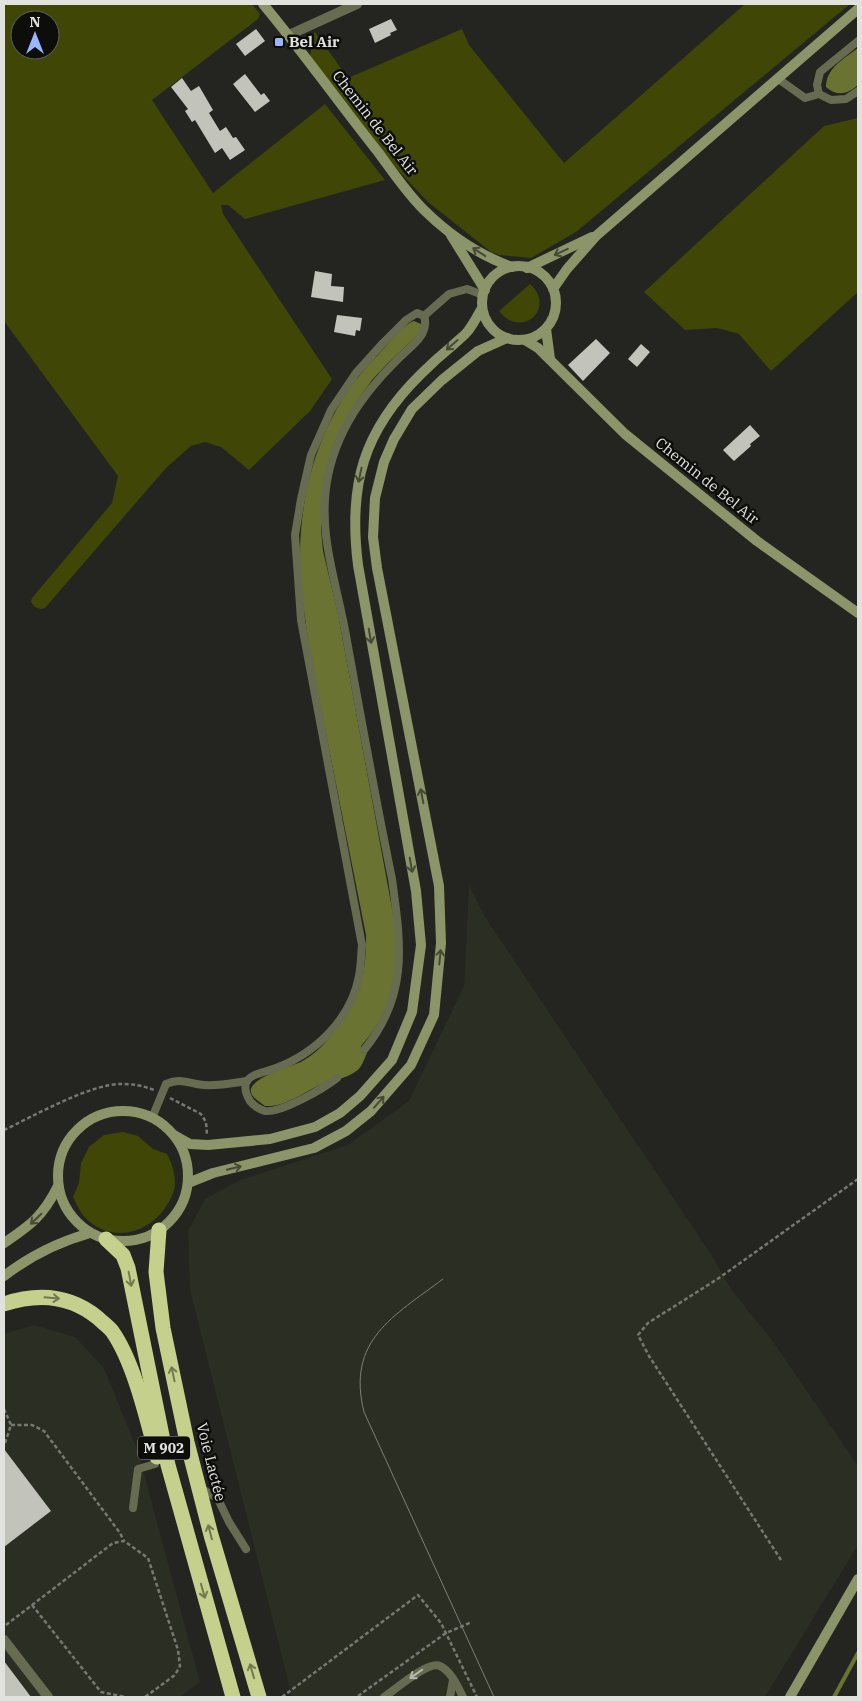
<svg xmlns="http://www.w3.org/2000/svg" width="862" height="1701" font-family="'IBM Plex Serif',serif">
<rect width="100%" height="100%" fill="#242520"/>
<g fill="#2b2e22">
<polygon points="469,885 485,917 712,1256 731,1289 774,1343 858,1466 858,1545 765,1697 292,1697 190,1290 188,1231 205,1199 240,1180 348,1145 409,1101 464,986"/>
<polygon points="34,1325 75,1337 104,1368 138,1452 200,1682 180,1697 4,1697 4,1334"/>
</g>
<g fill="#3f4606" fill-rule="evenodd">
<path d="M4 4H252L260 14 258 19 152 100 213 193 325 104 385 180 245 219 228 205H221L223 214 332 379 310 411 249 470 221 447 205 442 191 446 166 468 45 608 41 609 35 607 31 602 32 598 112 503 118 476 4 321ZM20 20H50V50H20Z"/>
<polygon points="745,4 850,4 576,232 531,258 499,255 491,252 428,202 392,164 309,57 311,52 309,40 315,32 348,78 462,29 469,45 564,163"/>
<polygon points="858,118 858,292 771,371 739,334 717,328 685,330 644,292 824,126"/>
<path d="M530 284C557 308 521 340 499 311Z"/>
<path d="M122 1132 138 1136 153 1149 167 1154C172 1163 175 1173 175 1183 175 1190 171 1199 167 1205 152 1230 120 1242 94 1225 83 1218 78 1208 73 1197L79 1183 81 1163 89 1147 104 1135Z"/>
</g>
<g fill="#6a7331">
<path d="M858 48V85C848 94 837 97 826 87 826 68 844 59 858 48Z"/>
<path d="M414 321 421 324V332L388 363 372 380 357 401 335 441 324 478 322 498 321 529 323 551 338 614 395 925C399 973 393 1010 361 1046L367 1053C364 1059 362 1068 355 1072 345 1079 333 1080 322 1084 303 1092 287 1107 265 1106 260 1102 249 1096 251 1089 254 1077 289 1067 301 1062 312 1056 322 1047 330 1037 358 1007 367 975 366 935L311 658C306 624 300 590 300 556 300 484 324 409 376 357 385 348 403 324 414 321Z"/>
</g>
<g fill="none" stroke-linecap="round" stroke-linejoin="round">
<polyline stroke="#6a7331" stroke-width="4" points="834,1697 858,1653"/>
</g>
<g fill="#c2c4bc">
<polygon points="391,19 397,30 390,33 391,35 375,43 369,29"/>
<polygon points="256,29 265,41 245,56 236,44"/>
<polygon points="245,74 261,95 264,93 270,101 255,112 233,84"/>
<polygon points="182,78 191,91 199,86 213,110 209,113 220,131 226,127 233,138 236,137 245,150 230,160 222,148 215,153 195,120 192,122 185,111 188,109 171,87"/>
<polygon points="315,271 332,274 331,286 344,287 343,302 311,297"/>
<polygon points="337,315 362,318 360,331 356,330 355,336 334,332"/>
<polygon points="596,339 610,353 583,381 568,365"/>
<polygon points="641,344 650,352 637,367 628,359"/>
<polygon points="750,425 760,436 750,444 751,446 734,461 723,450"/>
<polygon points="4,1449 51,1511 4,1547"/>
<polygon points="4,1661 31,1697 4,1697"/>
</g>
<g fill="none" stroke-linecap="round" stroke-linejoin="round">
<g stroke="#777873" stroke-width="2.5" stroke-dasharray="4 2.5" stroke-linecap="butt">
<polyline points="170,1098 201,1114 206,1122 207,1135"/>
<path d="M4 1130C34 1116 91 1083 123 1084 134 1084 144 1086 154 1090"/>
<polyline points="4,1409 11,1425 4,1446"/>
<polyline points="11,1425 32,1425 44,1431 120,1533 124,1541"/>
<polyline points="781,1560 649,1356 638,1335 648,1323 719,1278 858,1179"/>
<polyline points="32,1605 101,1692 126,1697"/>
<polyline points="6,1625 113,1543 124,1541 148,1558 178,1650 180,1666 175,1675 145,1697"/>
<polyline points="358,1696 446,1633 472,1622"/>
<polyline points="282,1697 418,1595 441,1623 477,1697"/>
</g>
<g stroke="#676c51" stroke-width="8">
<polyline points="777,78 805,98 819,94 831,100 846,99 858,91"/>
<polyline points="819,94 817,85 820,72 858,41"/>
<polyline points="424,316 449,294 467,289 483,295"/>
<path d="M337 1078C324 1088 282 1113 265 1111 260 1110 253 1105 250 1101 247 1096 244 1089 246 1083 250 1073 267 1072 276 1068 316 1053 351 1019 359 976 361 966 361 955 362 945L301 620 295 535 301 499 311 455 331 410 356 373 383 343 406 320 417 313 424 316C428 328 422 337 413 345 373 381 339 422 328 476 317 530 335 577 345 630 360 713 375 796 392 879 401 945 409 995 364 1050"/>
<path d="M152 1118 166 1084C182 1077 188 1084 204 1085 219 1086 233 1083 247 1081"/>
<polyline points="201,1488 218,1499 229,1522 246,1549"/>
<polyline points="133,1508 138,1469 155,1464 155,1454"/>
<path d="M384 1697C395 1690 428 1660 440 1666 451 1671 458 1687 463 1697"/>
<polyline points="450,1697 453,1680"/>
</g>
<g stroke="#676c51" stroke-width="10">
<polyline points="289,35 357,4"/>
<polyline points="4,1640 48,1697"/>
</g>
<g stroke="#8c9469" stroke-width="10">
<path d="M263 4C303 52 339 103 378 152 392 171 406 192 423 209 448 234 479 255 512 267"/>
<polyline points="451,235 485,290"/>
<circle cx="519" cy="303" r="37"/>
<polyline points="527,268 592,237"/>
<polyline points="553,289 567,269 596,236 858,9"/>
<polyline points="546,329 550,359"/>
<polyline points="525,340 538,348 625,434 757,541 858,613"/>
<circle cx="123" cy="1176" r="65"/>
<path d="M174 1135 190 1144 208 1145 270 1139 315 1127 340 1113 360 1096 392 1060 412 1012 421 945 416 891 358 565C348 485 363 431 421 374 431 364 441 355 452 346 457 341 464 336 468 331 474 323 478 315 482 308"/>
<polyline points="188,1183 213,1173 314,1148 346,1131 371,1111 411,1065 434,1015 441,943 439,886 377,568 373,537 375,498 384,462 394,439 412,409 442,380 478,351 507,338"/>
<path d="M4 1243C31 1225 43 1216 58 1186"/>
<path d="M4 1276C30 1256 58 1242 90 1233"/>
<polyline points="790,1697 858,1579"/>
</g>
<g stroke="#c4d08c" stroke-width="15">
<polyline points="159,1230 156,1272 163,1328 187,1442 211,1535 259,1697"/>
<polyline points="106,1239 123,1255 128,1268 168,1465 233,1697"/>
<path d="M4 1304C37 1293 70 1295 98 1318 102 1322 108 1326 112 1331 134 1362 147 1419 157 1457"/>
</g>
<path stroke="#7e7f7a" stroke-width="1" d="M443 1279C394 1316 346 1340 364 1412L494 1697"/>
</g>
<defs><path id="oneway-shaft" d="M-6 0H5M1.5-3L5.5 0L1.5 3" fill="none" stroke-width="1.6" stroke-linecap="round" stroke-linejoin="round" transform="scale(1.25)"/></defs>
<g stroke="#464a35">
<use href="#oneway-shaft" transform="translate(479 252) rotate(-147)"/>
<use href="#oneway-shaft" transform="translate(561 252) rotate(155)"/>
<use href="#oneway-shaft" transform="translate(452 345) rotate(139)"/>
<use href="#oneway-shaft" transform="translate(360 475) rotate(102)"/>
<use href="#oneway-shaft" transform="translate(370 636) rotate(80)"/>
<use href="#oneway-shaft" transform="translate(422 796) rotate(-101)"/>
<use href="#oneway-shaft" transform="translate(411 865) rotate(80)"/>
<use href="#oneway-shaft" transform="translate(440 957) rotate(-84)"/>
<use href="#oneway-shaft" transform="translate(379 1102) rotate(-49)"/>
<use href="#oneway-shaft" transform="translate(234 1168) rotate(-14)"/>
<use href="#oneway-shaft" transform="translate(36 1219) rotate(136)"/>
</g>
<g stroke="#727952">
<use href="#oneway-shaft" transform="translate(130 1279) rotate(79)"/>
<use href="#oneway-shaft" transform="translate(52 1298) rotate(5)"/>
<use href="#oneway-shaft" transform="translate(173 1374) rotate(-102)"/>
<use href="#oneway-shaft" transform="translate(210 1532) rotate(-105)"/>
<use href="#oneway-shaft" transform="translate(203 1591) rotate(74)"/>
<use href="#oneway-shaft" transform="translate(252 1671) rotate(-106)"/>
</g>
<use stroke="#b6b9ad" href="#oneway-shaft" transform="translate(416 1674) rotate(145)"/>
<rect fill="#97b6fd" stroke="#0d0e0b" stroke-width="2" x="274" y="37" width="10" height="10" rx="2.5"/>
<g text-anchor="middle" stroke-width="5" stroke-linejoin="round" paint-order="stroke">
<rect fill="#0d0e0b" stroke="#a1a29f" stroke-width="1" x="138" y="1436.5" width="52" height="23" rx="4"/>
<g font-size="14" font-weight="bold" fill="#e1e2de">
<text x="164" y="1453">M 902</text>
</g>
<g font-size="15" font-weight="bold" fill="#e1e2de" stroke="#0d0e0b" text-anchor="start">
<text x="289" y="47">Bel Air</text>
</g>
<g font-size="15" fill="#e1e2de" stroke="#0d0e0b">
<text transform="translate(375 123) rotate(52)" y="5">Chemin de Bel Air</text>
<text transform="translate(707 481) rotate(39)" y="5">Chemin de Bel Air</text>
<text transform="translate(211 1462) rotate(76)" y="5">Voie Lactée</text>
</g>
</g>
<rect width="862" height="1701" fill="none" stroke="#e1e2de" stroke-width="10"/>
<g transform="translate(35 35)"><circle r="24" fill="#0d0e0b" stroke="#62635f"/>
<path d="M0-4L9 19L0 12L-9 19Z" fill="#97b6fd"/>
<text y="-8" font-size="14" font-weight="bold" text-anchor="middle" fill="#e1e2de">N</text>
</g>
</svg>
